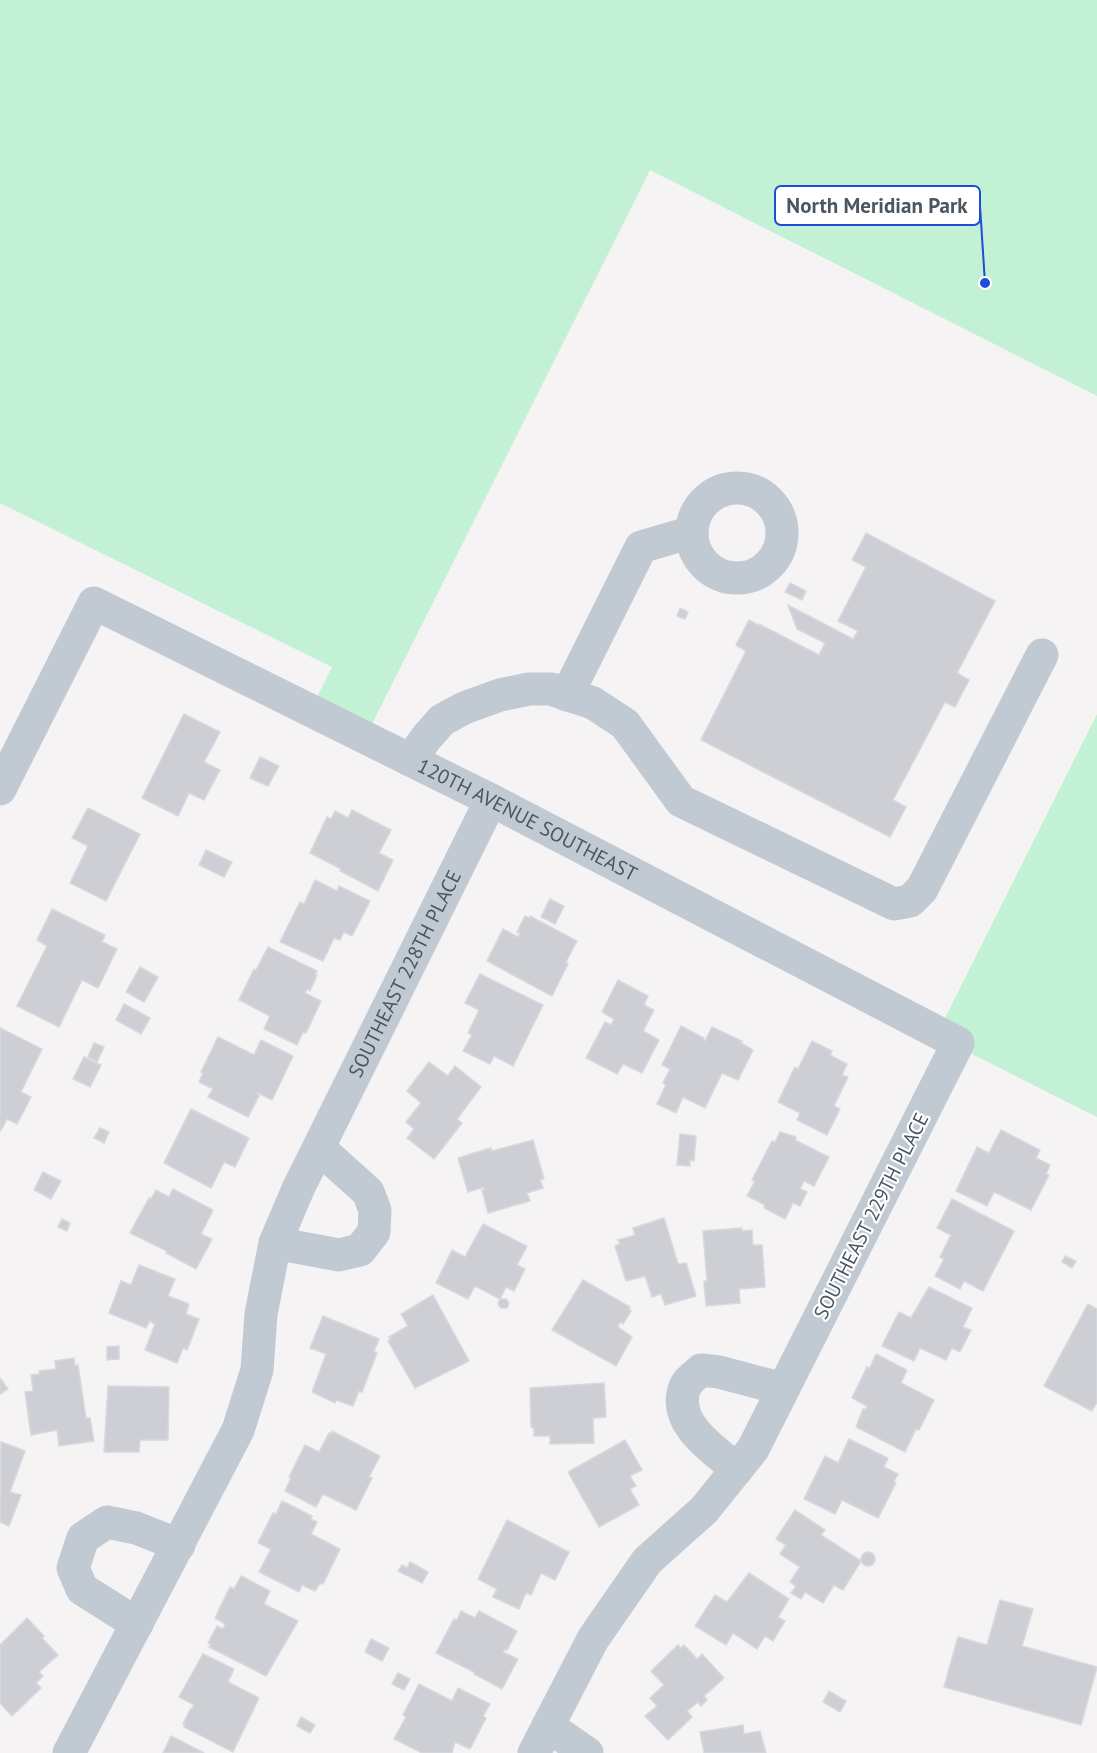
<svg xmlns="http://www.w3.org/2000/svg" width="1097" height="1753" font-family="'PT Sans',sans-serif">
<rect width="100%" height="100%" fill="#f5f3f3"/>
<g fill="#c3f1d5">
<polygon points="0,0 1097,0 1097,396 650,170 362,744 308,716 332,667 0,503"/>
<polygon points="1097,714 1097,1117 936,1036"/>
</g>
<g fill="#cdcfd5" stroke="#d7d9de" stroke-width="1.5">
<polygon points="866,533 995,601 957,673 969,680 955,707 945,702 893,800 906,807 890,837 701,740 746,651 736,645 749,620 758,625 759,624 819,655 825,643 797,629 788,605 853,639 858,631 838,621 866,567 852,560"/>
<polygon points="790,583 806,591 802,600 785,592"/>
<polygon points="680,608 688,612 685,619 677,616"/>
<polygon points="184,714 220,732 204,762 220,770 204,800 189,793 178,816 142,798"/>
<polygon points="260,757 279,766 268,786 250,778"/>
<polygon points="88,808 140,834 106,901 70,883 88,846 72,838"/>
<polygon points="352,810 391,830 379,853 393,860 378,891 340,871 341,869 310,853 327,817 331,819 335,811 348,818"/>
<polygon points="206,850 232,862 224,877 199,865"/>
<polygon points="315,880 337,891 339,886 370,901 352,936 344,932 340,940 334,938 323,961 280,942 300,902 304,904"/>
<polygon points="550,899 564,906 555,924 541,917"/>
<polygon points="52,909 105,935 102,942 117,949 98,988 82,980 59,1027 17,1006 47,946 37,940"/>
<polygon points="525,916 529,918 530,916 577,941 566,962 568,964 552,996 487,961 503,929 518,937 520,933 517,932"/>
<polygon points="268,947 317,971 315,974 317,975 310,991 307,989 305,993 321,1001 306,1033 303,1032 297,1045 264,1029 270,1016 239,1000 254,969 256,970"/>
<polygon points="140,967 158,977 144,1002 126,992"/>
<polygon points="480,974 543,1005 513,1066 494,1056 490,1064 463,1051 472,1035 468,1033 479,1010 465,1003"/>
<polygon points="618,980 648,996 644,1005 654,1010 643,1031 659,1040 642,1073 623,1064 617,1074 586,1058 605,1022 611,1025 614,1019 602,1012"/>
<polygon points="124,1004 150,1018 141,1034 116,1020"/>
<polygon points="681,1026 704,1038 703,1040 705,1041 712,1027 742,1041 741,1043 753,1050 738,1080 722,1073 705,1108 683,1097 676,1113 657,1104 666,1085 663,1083 670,1069 662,1065"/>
<polygon points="0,1028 42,1049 21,1092 31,1097 17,1124 7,1119 0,1132"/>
<polygon points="218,1037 254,1055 261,1040 293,1056 272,1100 258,1093 259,1096 248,1117 208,1097 213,1089 199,1082 203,1073 201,1072"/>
<polygon points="812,1041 832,1051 830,1055 847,1064 842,1075 848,1077 834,1106 840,1109 827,1135 797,1120 800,1113 778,1102 795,1067 798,1069"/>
<polygon points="94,1043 104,1047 97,1062 88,1057"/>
<polygon points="84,1057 101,1065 90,1087 73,1079"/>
<polygon points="429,1062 448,1076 455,1066 481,1087 457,1119 462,1123 434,1159 407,1138 414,1129 406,1122 421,1103 407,1091"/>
<polygon points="191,1109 249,1138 235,1167 224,1162 211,1188 164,1163"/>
<polygon points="100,1128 109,1132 104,1143 94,1138"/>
<polygon points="1001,1130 1040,1150 1036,1158 1050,1165 1046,1174 1049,1175 1031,1210 994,1192 987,1206 956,1191 977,1147 989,1153"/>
<polygon points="780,1132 796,1137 795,1140 829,1157 814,1186 804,1181 800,1189 807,1192 800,1206 793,1203 785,1219 764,1208 765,1205 747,1196 755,1181 752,1180 772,1141 775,1142"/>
<polygon points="680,1134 696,1136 694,1161 690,1160 690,1166 677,1165"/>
<polygon points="533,1140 544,1179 540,1179 543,1188 527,1193 530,1201 488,1213 482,1190 484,1190 484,1187 468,1192 458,1158 491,1148 492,1151"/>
<polygon points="43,1172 61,1181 51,1199 34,1190"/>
<polygon points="173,1189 213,1210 201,1234 212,1239 196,1269 166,1253 167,1251 130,1233 149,1198 151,1199 156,1190 169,1197"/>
<polygon points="952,1199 1014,1231 983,1291 964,1281 960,1289 935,1276 944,1259 940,1257 951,1235 937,1228"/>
<polygon points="664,1218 678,1264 686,1263 696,1296 665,1305 661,1294 652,1297 645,1276 626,1281 615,1246 620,1244 618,1240 635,1235 633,1228"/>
<polygon points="62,1219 70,1223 67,1231 58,1227"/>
<polygon points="483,1224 527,1246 517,1265 525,1269 514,1291 506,1287 500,1299 475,1286 468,1299 436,1283 452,1250 465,1257"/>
<polygon points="742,1228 742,1231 752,1230 753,1245 762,1245 765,1287 739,1289 740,1303 706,1306 704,1281 707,1281 703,1231"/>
<polygon points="1065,1256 1076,1261 1072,1268 1062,1262"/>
<polygon points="139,1265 175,1279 168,1296 189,1304 186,1314 199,1319 187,1350 183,1348 177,1363 145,1350 155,1324 150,1321 146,1328 109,1313 121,1281 131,1285"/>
<polygon points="583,1280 630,1307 629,1309 631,1311 623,1324 620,1322 618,1327 632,1337 616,1366 552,1330"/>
<polygon points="929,1287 972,1308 963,1327 971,1330 960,1352 952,1348 946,1360 920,1348 914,1361 882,1346 899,1312 911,1318"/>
<polygon points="433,1295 469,1361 415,1388 388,1341 391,1339 389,1337 408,1326 401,1314"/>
<polygon points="500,1299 506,1299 509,1303 507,1308 501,1308 498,1304"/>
<polygon points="1088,1304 1097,1309 1097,1402 1092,1411 1044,1386"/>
<polygon points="323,1316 379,1339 374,1351 377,1353 362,1392 359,1391 353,1406 336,1400 335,1403 312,1392 326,1354 310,1348"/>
<polygon points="119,1346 119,1359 107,1360 107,1347"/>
<polygon points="876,1354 907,1370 901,1383 934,1400 919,1430 916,1429 905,1452 856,1427 863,1409 865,1410 867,1406 852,1398 867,1367 870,1368"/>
<polygon points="74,1358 75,1366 78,1365 86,1418 90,1418 94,1441 59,1446 57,1430 31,1435 25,1392 33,1391 31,1375 40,1374 39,1371 56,1369 55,1361"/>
<polygon points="0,1378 8,1389 0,1394"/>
<polygon points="604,1383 606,1417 593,1418 594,1443 550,1444 550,1436 534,1436 534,1428 531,1427 530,1388"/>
<polygon points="108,1386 169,1387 168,1440 140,1440 139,1452 104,1452"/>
<polygon points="332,1431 380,1456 369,1477 372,1478 356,1510 323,1494 316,1507 285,1491 291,1478 289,1477 305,1445 319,1452 329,1433 331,1434"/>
<polygon points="849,1439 888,1458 884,1467 898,1474 894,1481 896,1483 878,1518 842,1500 835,1514 804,1499 825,1456 838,1463"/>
<polygon points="625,1440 642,1470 630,1476 636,1486 630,1489 639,1505 599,1527 568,1472"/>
<polygon points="1,1442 25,1451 10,1492 21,1495 9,1526 0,1522"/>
<polygon points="282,1501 312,1516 311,1519 317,1522 311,1534 340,1549 323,1584 320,1583 315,1591 302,1585 299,1592 259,1572 271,1549 258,1543 273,1513 276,1514"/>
<polygon points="795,1510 825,1530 821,1535 861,1561 843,1590 834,1585 823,1603 805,1592 801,1599 791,1593 796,1586 790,1582 800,1567 780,1554 786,1545 776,1539"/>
<polygon points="507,1520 569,1552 555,1580 541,1573 531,1595 526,1593 519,1609 493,1597 497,1589 478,1579"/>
<circle cx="868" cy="1559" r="7"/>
<polygon points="410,1562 428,1572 422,1583 398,1571 402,1565 407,1568"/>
<polygon points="749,1573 789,1599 778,1617 785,1621 773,1641 765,1636 757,1649 733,1633 726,1645 695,1626 715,1595 727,1602"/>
<polygon points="241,1576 270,1591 264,1604 298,1621 266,1676 209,1647 211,1644 208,1643 217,1626 223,1629 225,1624 215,1618 230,1587 234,1589"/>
<polygon points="1000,1600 1033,1609 1022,1646 1097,1667 1081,1725 944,1687 958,1637 987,1645"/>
<polygon points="461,1611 475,1618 479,1611 517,1631 507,1650 505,1649 503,1652 518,1659 502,1689 474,1674 474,1672 436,1653 454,1619 457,1620"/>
<polygon points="27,1618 44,1636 42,1638 58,1655 39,1672 43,1676 36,1683 41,1688 12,1716 0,1703 0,1645"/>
<polygon points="371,1639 389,1648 382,1661 365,1652"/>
<polygon points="678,1645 681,1648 684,1645 697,1659 702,1654 724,1678 704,1696 707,1700 701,1706 698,1702 687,1711 692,1717 668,1740 645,1716 657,1706 650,1698 664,1685 651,1671"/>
<polygon points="203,1654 234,1669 228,1682 259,1698 233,1752 184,1727 185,1725 183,1724 191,1708 192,1709 194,1705 179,1697"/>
<polygon points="398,1673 410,1679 404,1690 392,1684"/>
<polygon points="419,1684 452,1701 458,1688 490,1704 483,1716 486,1718 470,1749 455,1742 452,1753 422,1753 394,1739 406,1717 403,1715"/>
<polygon points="829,1691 846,1701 840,1712 823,1702"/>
<polygon points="301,1717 315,1725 310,1733 297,1726"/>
<polygon points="743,1725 744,1734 760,1731 766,1753 704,1753 700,1732"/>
<polygon points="171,1736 204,1753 163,1753"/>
</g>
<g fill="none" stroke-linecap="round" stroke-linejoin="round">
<g stroke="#c1cad2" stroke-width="33">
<circle cx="737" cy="533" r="45"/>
<polyline points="567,695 641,547 692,532"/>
<polyline points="410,760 427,737 442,720 464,708 500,695 529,689 551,689 593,703 625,724 681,801 894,904 910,901 922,889 1042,655"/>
<path id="s1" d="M0 789 94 603 491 800 958 1043 753 1449 704 1510 647 1561 593 1639 534 1753"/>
<polyline points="275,1243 339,1255 360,1250 374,1232 375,1210 368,1192 319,1148"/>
<path d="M737 1469C714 1450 671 1423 685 1387 687 1381 696 1375 701 1370L719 1372 783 1389"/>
<polyline points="137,1624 82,1589 73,1568 83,1538 107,1522 136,1528 179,1545"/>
<polyline points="548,1726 587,1753"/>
<path id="s2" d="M69 1753 238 1430 257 1370 261 1314 275 1243 298 1189 491 800"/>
</g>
</g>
<g text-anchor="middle" stroke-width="4.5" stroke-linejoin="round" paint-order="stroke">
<g font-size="20" fill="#4a5661" stroke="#fff">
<text dy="7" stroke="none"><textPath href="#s1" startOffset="693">120TH AVENUE SOUTHEAST</textPath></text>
<text dy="7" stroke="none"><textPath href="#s2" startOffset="855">SOUTHEAST 228TH PLACE</textPath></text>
<text transform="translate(871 1216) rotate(-63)" y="7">SOUTHEAST 229TH PLACE</text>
</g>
</g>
<path fill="none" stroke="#1d4ed8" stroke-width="2" d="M985 283L980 206"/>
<circle fill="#1d4ed8" stroke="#fff" stroke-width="2" cx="985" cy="283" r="6"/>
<rect fill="#fff" stroke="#1d4ed8" stroke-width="2" x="775" y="186" width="205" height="39" rx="6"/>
<g font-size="21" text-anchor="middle" font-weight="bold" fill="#4a5661">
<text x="877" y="213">North Meridian Park</text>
</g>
</svg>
